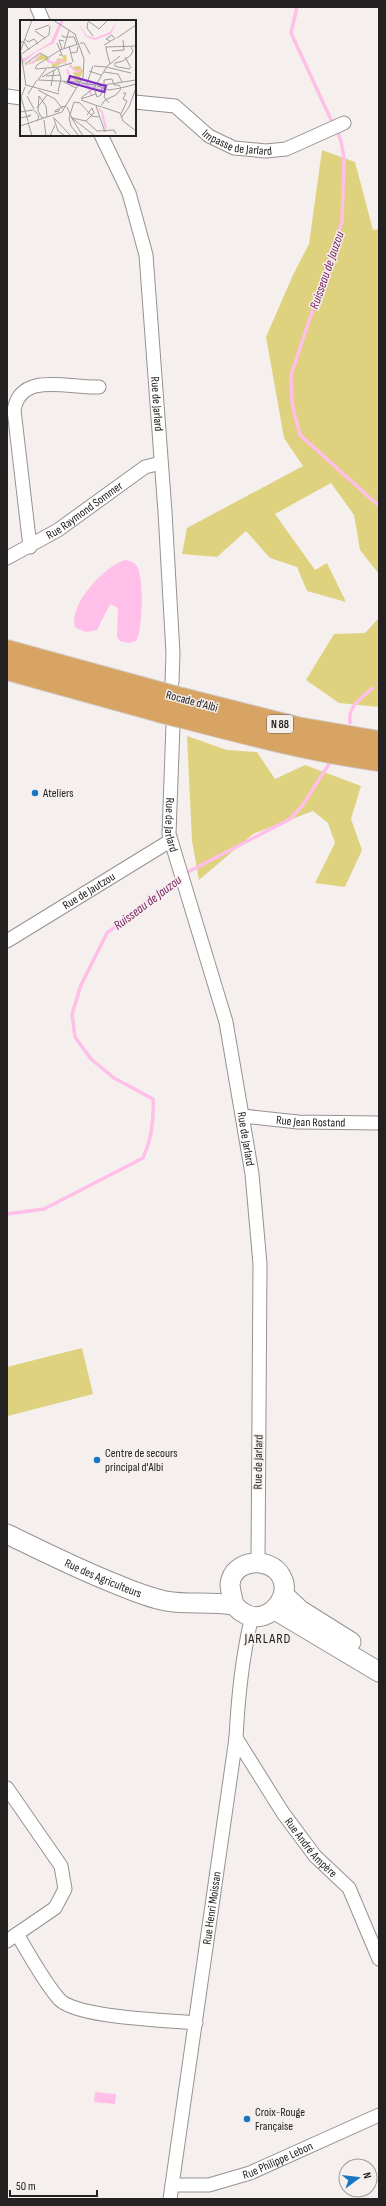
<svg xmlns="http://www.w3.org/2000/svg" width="386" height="2206" font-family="'Sofia Sans Condensed',sans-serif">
<rect width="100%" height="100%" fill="#f5f0ee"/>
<g fill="#ded27f">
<polygon points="322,150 355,162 373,230 379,229 379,574 360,550 354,515 331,483 275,514 315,570 327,563 346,602 307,591 297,567 270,558 246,531 217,557 182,554 187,528 303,466 284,438 266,337 293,275 309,244"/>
<polygon points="379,618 379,707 339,703 306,680 334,634 365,633"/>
<polygon points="187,736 227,750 257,752 275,779 305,765 361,786 351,819 362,850 345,887 315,883 335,843 328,823 313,811 253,834 199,880 192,841"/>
<polygon points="82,1348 93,1394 8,1416 7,1367"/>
</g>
<g fill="#ffbfe8">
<path d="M126 560C130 561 134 562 137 566 144 578 143 629 136 641L129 643 120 641 117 637 118 608 110 604 97 630 86 632 76 628C66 607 106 564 126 560Z"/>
<polygon points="95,2092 116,2094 115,2104 94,2102"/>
</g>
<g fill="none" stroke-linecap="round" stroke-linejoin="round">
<g stroke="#ffbfe8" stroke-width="3.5">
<polyline points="297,7 291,33 333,124"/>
<polyline points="336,129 341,141 344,158 342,222 291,375 292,403 300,435 379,506"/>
<polyline points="378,683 379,683"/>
<path d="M350 723C347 707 362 697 373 688"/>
<polyline points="184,874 290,819 302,806 329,764"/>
<path d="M7 1214 44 1209 143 1158C152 1139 154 1120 153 1099L114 1078 91 1059 75 1037 72 1014 81 985 107 933 179 877"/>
</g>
<defs>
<g id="street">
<polyline points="37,7 43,21"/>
<polyline points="7,96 21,98"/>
<path id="s1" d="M135 102 175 106 209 136 234 148 266 151 286 149 344 123"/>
<path id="s2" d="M101 135 129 193 146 255 165 512 173 653 172 682"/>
<path d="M30 547 14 410C21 370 71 389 99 387"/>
<path id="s3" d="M7 558 58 530 145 467 161 463"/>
<path id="s4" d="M173 725 169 834 226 1022 252 1174 260 1264 258 1562"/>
<path id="s5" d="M7 941 165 844H172"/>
<path id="s6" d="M243 1116 298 1122 379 1123"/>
<path id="s7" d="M236 1738 283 1813 315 1856 349 1888 379 1959"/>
<polyline points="7,1788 61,1866 65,1889 55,1908 17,1934"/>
<path d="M7 1941 17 1934C29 1954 44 1982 59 1999 76 2018 168 2020 196 2023"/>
<path id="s8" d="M172 2185H209L250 2173 379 2115"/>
<path id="s9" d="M170 2199 236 1738C238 1697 242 1657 252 1616"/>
</g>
<g id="secondary">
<path id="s10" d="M7 1534C40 1550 72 1566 106 1580 126 1588 145 1597 166 1601 187 1605 211 1601 232 1605 237 1606 238 1610 242 1612 256 1622 272 1615 280 1602 285 1594 286 1585 281 1576 270 1556 233 1559 230 1584 230 1590 233 1599 234 1605"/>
<polyline points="284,1595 300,1610 351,1642"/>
<polyline points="275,1610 379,1672"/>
</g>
<g id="highway">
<polyline points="7,651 160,693"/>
<polyline points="7,669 159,711"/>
<polyline points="182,699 297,728 379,742"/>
<path d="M183 717C248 734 313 751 379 760"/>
</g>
</defs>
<use href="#street" stroke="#979290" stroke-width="15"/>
<use href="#secondary" stroke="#979290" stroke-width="21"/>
<use href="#highway" stroke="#cfcece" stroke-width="24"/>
<use href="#street" stroke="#fff" stroke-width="13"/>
<use href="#secondary" stroke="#fff" stroke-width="19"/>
<use href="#highway" stroke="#d8a463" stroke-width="22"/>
<defs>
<g id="highway-bridge">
<polyline points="160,693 182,699"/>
<polyline points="159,711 183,717"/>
</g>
</defs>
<use href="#highway-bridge" stroke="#cfcece" stroke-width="24" stroke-linecap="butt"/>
<use href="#highway-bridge" stroke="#d8a463" stroke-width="22"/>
</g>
<g fill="#1976c2" stroke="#f5f0ee" stroke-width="1.5">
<circle cx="35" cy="793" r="4"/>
<circle cx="97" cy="1460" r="4"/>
<circle cx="247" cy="2119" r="4"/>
</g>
<g text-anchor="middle" stroke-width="3" stroke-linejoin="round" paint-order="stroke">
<rect fill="#f5f0ee" stroke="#625f5e" stroke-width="1" x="267" y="715" width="26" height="18" rx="3"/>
<g font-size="11" font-weight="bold" fill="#232121">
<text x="280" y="728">N 88</text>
</g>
<g font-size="12" fill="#232121" stroke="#f5f0ee">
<text dy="4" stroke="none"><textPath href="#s1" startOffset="115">Impasse de Jarlard</textPath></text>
<text dy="4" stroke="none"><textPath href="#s2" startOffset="278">Rue de Jarlard</textPath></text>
<text dy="4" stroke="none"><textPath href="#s3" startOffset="91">Rue Raymond Sommer</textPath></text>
<text transform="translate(192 701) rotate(15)" y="4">Rocade d'Albi</text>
<text dy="4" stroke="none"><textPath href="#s4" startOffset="100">Rue de Jarlard</textPath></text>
<text dy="4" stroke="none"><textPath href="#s5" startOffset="96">Rue de Jautzou</textPath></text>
<text dy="4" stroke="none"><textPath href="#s6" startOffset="68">Rue Jean Rostand</textPath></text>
<text dy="4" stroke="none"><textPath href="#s4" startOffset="424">Rue de Jarlard</textPath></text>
<text transform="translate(258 1462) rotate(-89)" y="4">Rue de Jarlard</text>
<text dy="4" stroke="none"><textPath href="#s10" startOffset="106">Rue des Agriculteurs</textPath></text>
<text dy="4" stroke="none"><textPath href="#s7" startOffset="133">Rue André Ampère</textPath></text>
<text dy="4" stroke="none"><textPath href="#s9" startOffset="294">Rue Henri Moissan</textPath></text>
<text dy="4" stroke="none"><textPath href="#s8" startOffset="110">Rue Philippe Lebon</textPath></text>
</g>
<g font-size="12" fill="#232121" stroke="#f5f0ee" text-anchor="start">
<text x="43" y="797">Ateliers</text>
<text x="105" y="1457">Centre de secours<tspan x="105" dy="14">principal d'Albi</tspan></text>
<text x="255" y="2116">Croix-Rouge<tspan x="255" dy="14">Française</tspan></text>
</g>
<g font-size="13" font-style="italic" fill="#7a2263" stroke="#f5f0ee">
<text transform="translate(326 270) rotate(-71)" y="5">Ruisseau de Jauzou</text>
<text transform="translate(147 902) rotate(-37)" y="5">Ruisseau de Jauzou</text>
</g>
<g font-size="14" letter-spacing="1" fill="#232121" stroke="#f5f0ee">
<text x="268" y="1643">JARLARD</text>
</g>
</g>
<g transform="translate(20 20)">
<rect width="116" height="116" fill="#f5f0ee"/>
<path d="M20 34 27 37 30 42H35L38 38 44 39 41 35H46L47 41 32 48V43H29L24 39 3 46 18 38ZM51 44 52 47 60 46 63 51 58 62 52 58 55 55 52 53 56 52 49 46Z" fill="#ded27f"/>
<path d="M44 0 34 23 16 32 0 46V41L31 22 40 1ZM57 0 67 16 75 18 90 12 98 0 91 14 75 20 66 17Z" fill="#ffbfe8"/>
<path fill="none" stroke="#ffbfe8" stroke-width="2" d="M29 39V42L35 43 40 40 46 44M9 42 13 43 19 35M50 46 57 52 61 49M47 49 50 58H59M65 65H68L71 75M79 89 82 92 86 109"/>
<path fill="none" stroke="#a19d9c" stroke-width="1" d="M67 0 79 9 88 0M68 2 67 8 73 16M15 10 29 5M15 11 25 18M42 15 43 17H54L57 24M97 18 116 5M5 19 8 22 14 19 18 24M90 21 86 19 92 15 94 18M0 22H4L9 30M37 23 42 35H39M60 23H64L70 34M84 25 96 18M49 26 53 42M85 27 116 26M44 28 49 10M42 29 39 20 44 21M92 31 104 30 103 20M51 33 57 32 58 26M0 35 29 15 30 6M105 37 111 48M2 39 6 66M2 40 0 32 12 0M5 44 20 33 29 38M90 44 100 36M74 46 86 47M38 47 52 43M86 47 90 44 86 29 87 27M86 47 111 53M98 47 95 46V43L103 41 111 35 113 31 111 27M98 47 110 49M15 49 17 45 40 30 58 24M16 49 38 47M69 51 81 55M84 52 98 54 102 62M26 56 40 55M22 57 38 48M18 60 60 62M18 60 26 49M44 62 56 68M61 63 75 65M67 63 73 46M6 65 39 74M31 66 34 50M77 66 116 60M78 66 89 70 101 68M101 68 116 64M84 69V60L92 59 94 65H99L101 68M18 70 35 79 41 87 46 86M80 70 75 71 77 77 81 75 82 68M86 70 84 77 89 83M38 72 41 58 38 48M8 74 17 60M7 76 14 89M19 76 18 91 22 98 24 97M19 76 26 86 27 97M1 77 8 101M61 78 74 68 86 48M61 79 76 74M0 80 5 67M61 80 81 87M59 82 72 96M59 83 54 82 49 98 51 106 59 116M76 86 85 112M81 86 85 80 96 75 101 69M47 87 52 98 75 116M82 87 100 93 103 101 116 111M17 88 27 75M39 89V91L35 92V91L40 88H43M14 90 19 96 17 101M0 92 13 90M101 94 107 81 103 79 106 73H103M67 95 72 88 74 93 71 95M33 97 51 116M51 97 63 116M0 98 10 96 11 95 8 96M52 98 66 101 71 96 79 97M101 98 109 87 116 68M34 99 38 111 45 116M24 100 26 116M66 101 77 111 94 110 96 114M8 102 12 116M0 106 42 92 63 57 64 39 55 14 33 0M30 116 35 105"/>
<path fill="#7b2cbf" fill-opacity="0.15" stroke="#7b2cbf" stroke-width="2" d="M50 56 86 66 84 72 48 62Z"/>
<rect width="116" height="116" fill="none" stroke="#232121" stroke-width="2"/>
</g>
<rect width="386" height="2206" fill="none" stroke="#232121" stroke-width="16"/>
<g transform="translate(358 2178) rotate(75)"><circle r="19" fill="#f5f0ee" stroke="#a19d9c"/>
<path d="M0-3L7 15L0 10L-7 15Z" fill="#1976c2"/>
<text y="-6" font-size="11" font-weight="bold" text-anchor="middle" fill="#232121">N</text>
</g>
<path d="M10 2190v6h87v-6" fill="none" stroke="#232121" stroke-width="2"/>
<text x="16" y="2190" font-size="12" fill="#232121" stroke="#f5f0ee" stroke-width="3" paint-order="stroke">50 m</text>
</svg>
